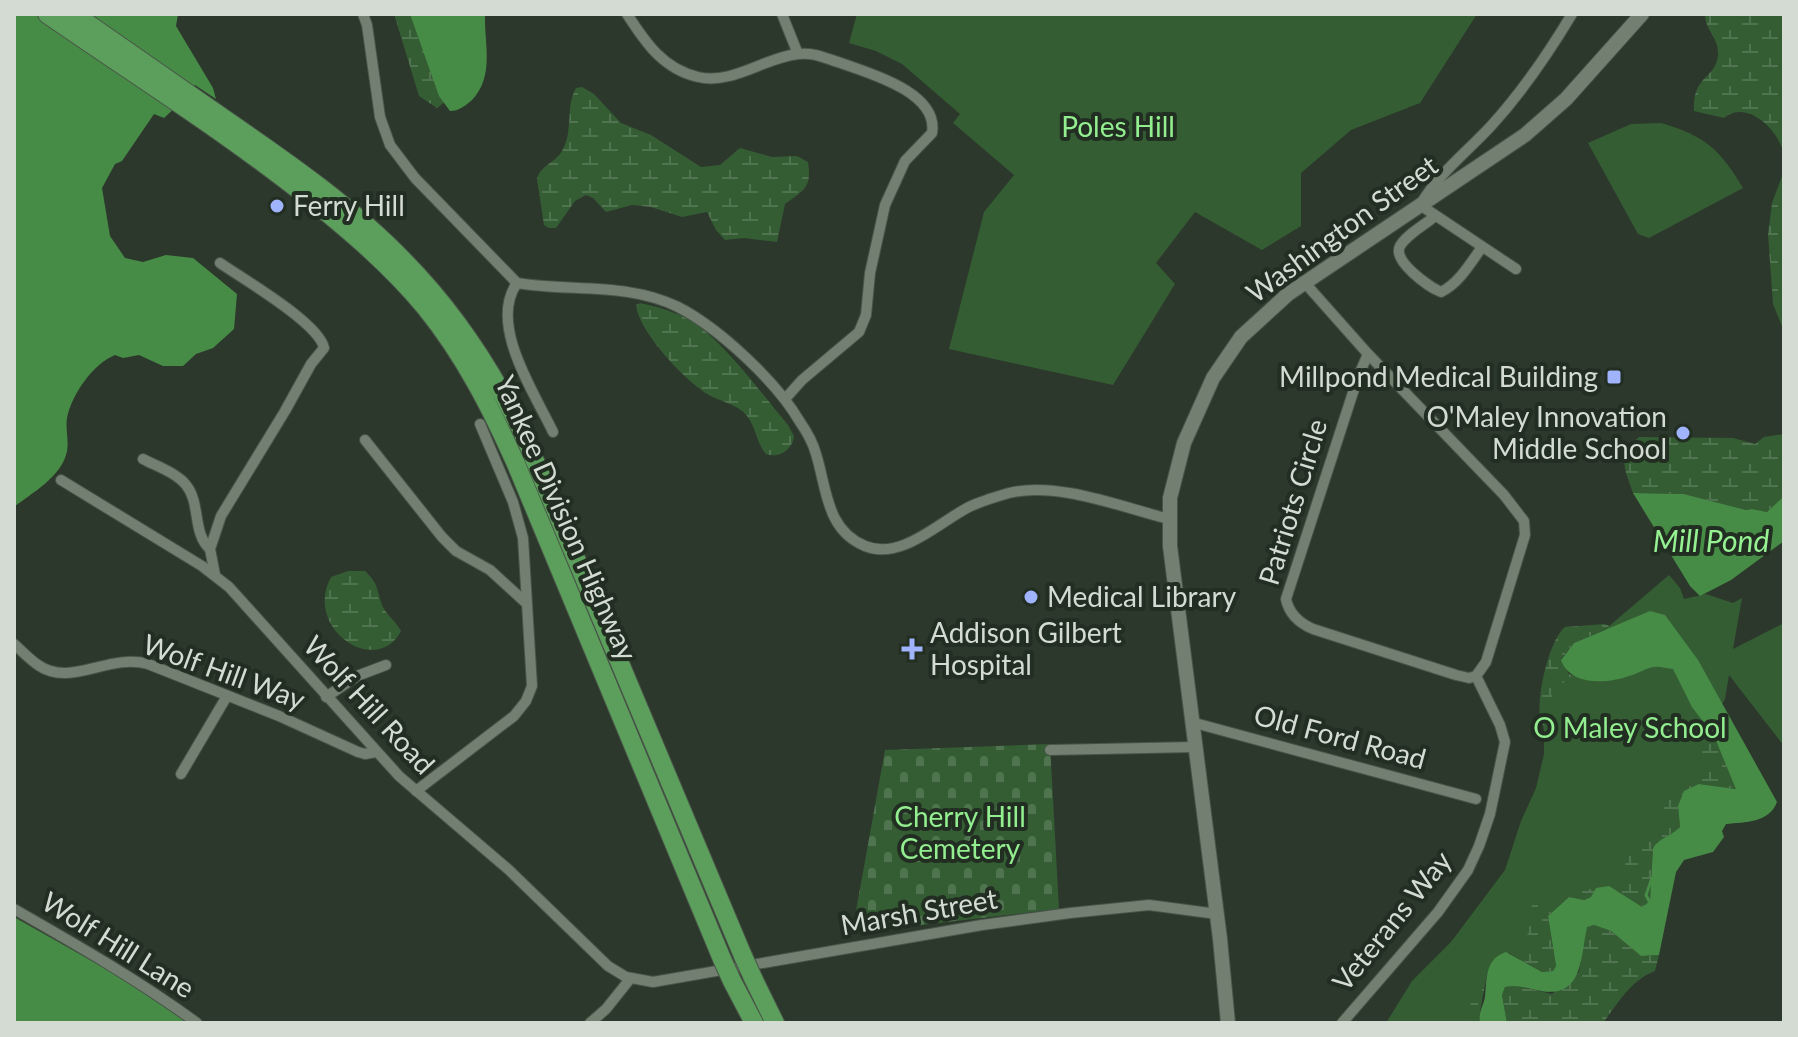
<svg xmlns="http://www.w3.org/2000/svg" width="1798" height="1037" font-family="Lato,sans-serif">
<defs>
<pattern id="wetland-marsh" width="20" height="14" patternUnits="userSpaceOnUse" patternTransform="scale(2)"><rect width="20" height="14" fill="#355d34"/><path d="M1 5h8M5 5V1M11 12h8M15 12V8" fill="none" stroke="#517450"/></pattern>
<pattern id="cemetery-stones" width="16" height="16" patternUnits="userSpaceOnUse" patternTransform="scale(2)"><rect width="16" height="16" fill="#355d34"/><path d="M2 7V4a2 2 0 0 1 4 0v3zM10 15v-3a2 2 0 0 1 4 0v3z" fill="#517450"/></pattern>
</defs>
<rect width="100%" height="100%" fill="#2c382b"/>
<g fill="url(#wetland-marsh)">
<polygon points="394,14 478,14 446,101 437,108 419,96"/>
<path d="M1705 14H1784V157C1782 132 1747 98 1724 118L1694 111C1692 75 1716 79 1718 55 1719 37 1705 31 1705 14Z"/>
<path d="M582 87 594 94 621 123 651 135 701 167 720 165 740 148 772 157 797 156 808 162C812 188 804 190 785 204L777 242 744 238 725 240 716 230 707 212 682 217 651 207 632 205 606 212 593 198 586 195 575 201 556 228H549L544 225 537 179C540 166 556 162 562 151 574 131 565 107 576 88Z"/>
<polygon points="1784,171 1784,331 1773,304 1768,234 1772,203"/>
<path d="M640 303C659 307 683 314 699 326 733 353 760 392 788 425L794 436C793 449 779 459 766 454 756 442 756 427 747 416 738 404 721 402 709 395 685 381 639 332 636 305Z"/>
<path d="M1784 434V496L1767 512 1752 509 1746 510 1684 494 1633 493C1625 469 1616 457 1639 437L1733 438 1755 444 1764 437Z"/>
<path d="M348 571H365C378 584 376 586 381 602 383 612 396 621 401 631 377 678 303 629 331 577Z"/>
<path d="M1605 624 1611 627 1574 643 1561 659 1569 674 1590 682 1692 707 1714 736 1737 789 1699 784 1678 806 1680 827C1671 836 1659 838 1653 848L1650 901 1642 907 1591 897 1584 900 1569 897 1548 916 1556 966 1553 971 1542 972 1507 952 1488 969C1486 983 1478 1014 1480 1023H1447L1485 949 1551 745C1547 736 1542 725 1540 716 1537 695 1549 640 1565 627Z"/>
<path d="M1594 925 1611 931 1641 956 1659 955 1655 971C1631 980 1618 1003 1603 1023H1507L1502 995 1505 987 1513 985 1552 994 1579 972 1586 927Z"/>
</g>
<polygon fill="url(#cemetery-stones)" points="1050,744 1059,909 852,933 885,750"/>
<g fill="#355d34">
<polygon points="857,14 1477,14 1420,103 1351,130 1301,173 1301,226 1262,250 1195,212 1156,263 1175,284 1113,385 949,349 984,212 1014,175 953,123 960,114 902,64 876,51 849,43"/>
<path d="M1661 123C1706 136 1720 150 1743 188L1649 238 1638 234 1588 143 1631 124Z"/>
<path d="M1669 575 1680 588 1684 599 1706 594 1733 603 1742 598 1733 649 1784 623V746L1729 675 1725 699 1710 725 1693 783C1686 786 1676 789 1671 794 1663 804 1663 817 1655 828 1647 839 1635 839 1628 854 1621 866 1631 873 1622 890 1603 896 1587 880 1571 896 1508 899 1542 911 1522 949 1500 947 1468 997 1468 1017L1473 1023H1386L1412 981 1451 942 1505 870 1521 821 1536 788 1544 754V716L1555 689 1574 674 1608 627Z"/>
</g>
<g fill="#478c46">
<path d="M14 14H178L176 26 213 88 216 99 195 85 193 91 164 118 154 114 122 161 115 164 102 188 110 236 125 258 143 262 166 255 193 258 237 294 234 329 213 348 196 354 183 366H163L139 355 123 358 115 355C93 364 72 394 67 418 65 429 70 444 66 455 59 478 32 493 14 507Z"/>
<path d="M410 14H485C484 43 495 76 472 100 465 106 459 111 450 111L439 96Z"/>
<polygon points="1633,493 1684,494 1746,510 1752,509 1767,512 1784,496 1784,541 1731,580 1700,596 1690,586"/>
<path d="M1650 611 1665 615 1698 660 1777 802C1769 823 1745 822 1726 824L1722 831 1724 837 1713 852 1684 860 1676 872 1659 955 1641 956 1611 931 1594 925 1587 927C1580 960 1583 1001 1536 990 1525 988 1516 984 1505 987L1502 995 1507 1023H1480C1478 1013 1483 1007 1485 997 1487 978 1485 959 1506 952L1542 972 1553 971 1556 966 1548 916 1569 897 1584 900 1591 897 1596 888 1609 886 1642 907 1650 901 1653 848C1659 838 1671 836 1680 827L1678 806 1684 791 1699 784 1736 789 1714 736 1692 707 1673 669C1667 669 1660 666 1654 667 1646 668 1637 674 1629 676 1607 684 1570 686 1561 660L1574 643Z"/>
<polygon points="14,917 117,975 188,1023 14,1023"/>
</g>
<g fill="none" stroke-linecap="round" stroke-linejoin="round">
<polyline stroke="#478c46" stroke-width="3" points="1651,905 1646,895 1652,878"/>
<defs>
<g id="street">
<polyline points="363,14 367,25 380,117 390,145 415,178 517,283"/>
<path d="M627 14C645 42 663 69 698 77 733 85 765 57 799 54 814 52 827 59 841 63 868 73 939 92 932 133L905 161 885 205 870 273 866 315 859 332 802 380 785 399"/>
<polyline points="782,14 798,54"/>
<path d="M1435 216C1425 225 1407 234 1400 246 1392 261 1429 287 1441 292 1459 283 1470 264 1482 247"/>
<path d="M1516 269 1420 205C1441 171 1465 154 1491 126 1523 91 1548 54 1572 14"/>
<path d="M517 283C570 292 627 282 678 307 719 328 777 382 800 422 807 432 813 443 816 454 827 489 826 530 865 546 901 561 939 522 969 507 981 501 995 497 1009 493 1057 481 1121 507 1169 519"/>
<path d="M517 283C488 324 534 392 553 432"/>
<polyline points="1305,283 1368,354 1504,495 1524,521 1525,535 1486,662 1476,676"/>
<path d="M1368 354 1358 377 1286 599C1289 614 1299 623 1313 629L1456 675 1469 678 1476 676"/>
<polyline points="365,440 442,537 456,551 490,570 525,602"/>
<path d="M143 459C156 466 177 473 186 485 201 503 192 533 210 549"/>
<polyline points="61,480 202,566 229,587 399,776 509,870 608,966 626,977 653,982 982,925 1070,913 1149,905 1217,914"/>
<path d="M215 575 210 549 221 516 285 411 311 364 324 348C319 323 243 279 220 263"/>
<path d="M14 644C22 651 29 659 38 665 71 688 108 653 148 664L279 716 358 752 365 754 376 752"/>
<polyline points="326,697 357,676 386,665"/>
<polyline points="1191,722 1476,799"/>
<polyline points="1050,750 1194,747"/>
<polyline points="181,774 227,696"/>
<polyline points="416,791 514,716 526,701 532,686 523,538 513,502 480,424"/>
<path d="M14 909C77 945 138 980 197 1023"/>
<polyline points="590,1023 606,1009 630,979"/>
<polyline points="1342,1023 1438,912 1468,870 1479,846 1490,814 1505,742 1500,725 1476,676"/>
</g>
<polyline id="secondary" points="1228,1023 1220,939 1170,546 1170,498 1184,443 1213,378 1241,337 1288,294 1525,135 1566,99 1642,14"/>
<g id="highway">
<path d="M47 14C135 75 226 132 310 199 351 232 391 266 425 307 464 355 491 408 516 464L722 959"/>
<path d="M74 14C126 50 177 86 229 122 290 164 353 208 405 262 456 314 496 376 527 442L743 956"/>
<polyline points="753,978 775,1023"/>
<polyline points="732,981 754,1023"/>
</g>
</defs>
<use href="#street" stroke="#495449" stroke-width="12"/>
<use href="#secondary" stroke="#495449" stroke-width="16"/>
<use href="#highway" stroke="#495449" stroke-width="20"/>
<use href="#street" stroke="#727f71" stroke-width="10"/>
<use href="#secondary" stroke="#727f71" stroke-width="14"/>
<use href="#highway" stroke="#5c9e5b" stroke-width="18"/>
<defs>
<g id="highway-bridge">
<polyline points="743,956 753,978"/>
<polyline points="722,959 732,981"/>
</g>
</defs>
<use href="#highway-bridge" stroke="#495449" stroke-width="20" stroke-linecap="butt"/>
<use href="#highway-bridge" stroke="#5c9e5b" stroke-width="18"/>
</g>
<g fill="#a0b3fd" stroke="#222e22" stroke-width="3">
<circle cx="277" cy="206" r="8"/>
<rect x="1606" y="369" width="16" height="16" rx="4"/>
<circle cx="1683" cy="433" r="8"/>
<circle cx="1031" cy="597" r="8"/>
<path d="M908 637h8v8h8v8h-8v8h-8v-8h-8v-8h8z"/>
</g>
<g text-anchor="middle" stroke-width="8" stroke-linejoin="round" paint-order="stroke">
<g font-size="28" fill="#93ee90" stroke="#222e22">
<text x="1118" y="137">Poles Hill</text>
<text x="1630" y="738">O Maley School</text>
<text x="960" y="827">Cherry Hill<tspan x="960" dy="32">Cemetery</tspan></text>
</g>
<g font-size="28" fill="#d3dbd3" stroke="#222e22" text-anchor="start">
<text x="293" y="216">Ferry Hill</text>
<text x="1598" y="387" text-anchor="end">Millpond Medical Building</text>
<text x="1667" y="427" text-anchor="end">O'Maley Innovation<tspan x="1667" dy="32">Middle School</tspan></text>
<text x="1047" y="607">Medical Library</text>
<text x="930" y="643">Addison Gilbert<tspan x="930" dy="32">Hospital</tspan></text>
</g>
<g font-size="28" fill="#d3dbd3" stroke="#222e22">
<text transform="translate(1342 229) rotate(-36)" y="10">Washington Street</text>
<text transform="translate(1293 502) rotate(-73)" y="10">Patriots Circle</text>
<text transform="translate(566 518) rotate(66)" y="10">Yankee Division Highway</text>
<text transform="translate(224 672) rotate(20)" y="10">Wolf Hill Way</text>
<text transform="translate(369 705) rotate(47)" y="10">Wolf Hill Road</text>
<text transform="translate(1340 737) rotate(15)" y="10">Old Ford Road</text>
<text transform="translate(919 912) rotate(-10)" y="10">Marsh Street</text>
<text transform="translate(1392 921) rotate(-51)" y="10">Veterans Way</text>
<text transform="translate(118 945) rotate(32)" y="10">Wolf Hill Lane</text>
</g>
<g font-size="30" font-style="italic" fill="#96f193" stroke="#222e22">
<text x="1711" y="552">Mill Pond</text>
</g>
</g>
<rect width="1798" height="1037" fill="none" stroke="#d3dbd3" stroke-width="32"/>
</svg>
